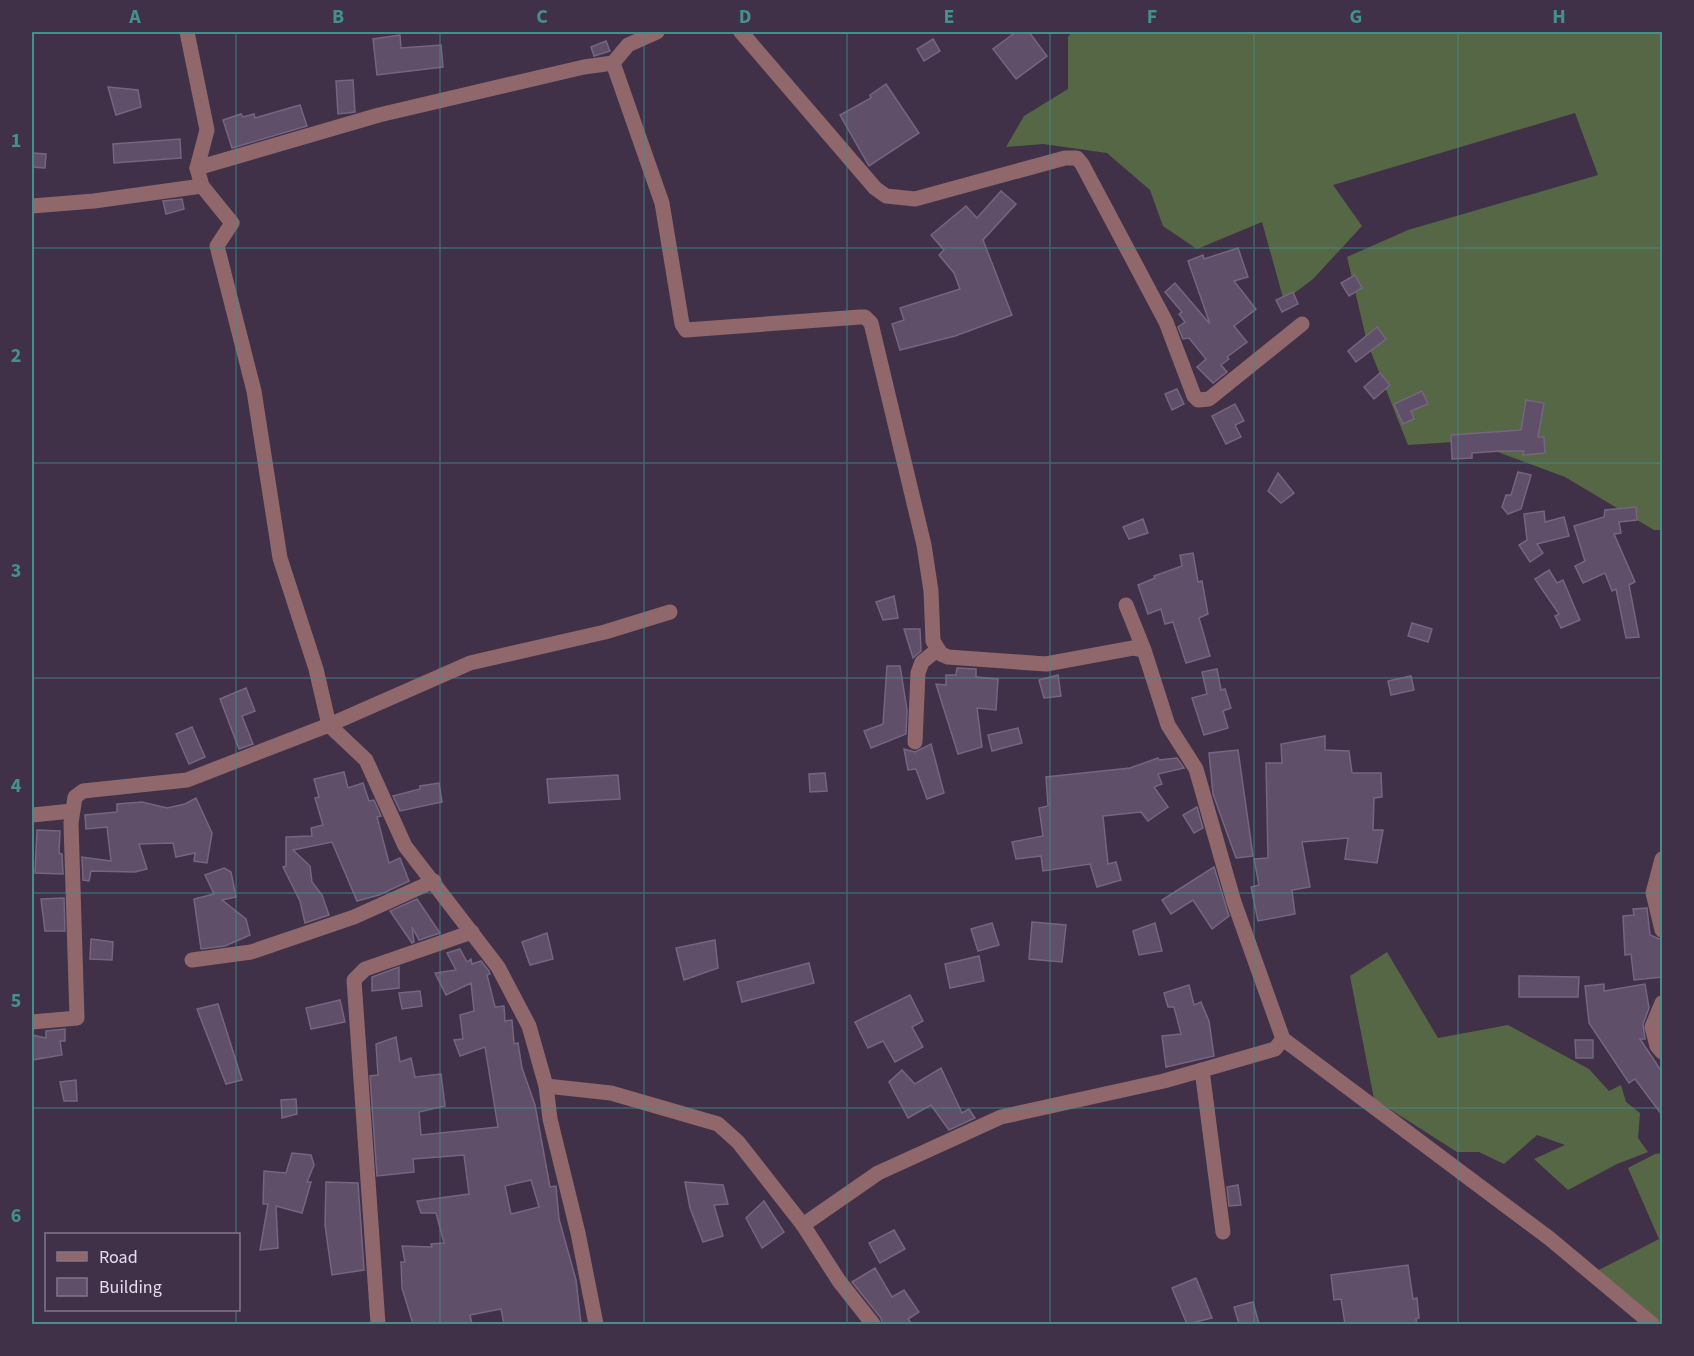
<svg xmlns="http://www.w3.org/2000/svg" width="1694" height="1356" font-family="'Source Sans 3',sans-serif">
<rect width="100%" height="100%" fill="#403149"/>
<g fill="#566745">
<polygon points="1072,32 1662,32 1662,530 1654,530 1565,477 1468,441 1408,445 1367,342 1347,257 1408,230 1598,175 1575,113 1333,185 1362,226 1313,279 1284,301 1262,222 1197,249 1163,226 1150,190 1107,153 1043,144 1006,147 1024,116 1068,89 1068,37"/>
<polygon points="1387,952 1438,1038 1508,1025 1589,1069 1609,1091 1621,1085 1626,1102 1640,1113 1638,1138 1648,1152 1617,1164 1568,1190 1534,1159 1565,1145 1537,1135 1504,1164 1479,1152 1457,1152 1374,1099 1350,976"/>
<polygon points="1662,1153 1662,1324 1653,1324 1597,1271 1659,1239 1628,1168 1655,1154"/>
</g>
<g fill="#5f4f69" stroke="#756580" stroke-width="1.5" fill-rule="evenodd">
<polygon points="1016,32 1029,32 1047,56 1016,79 993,49"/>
<polygon points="400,35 401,48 441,45 443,67 377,75 373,39"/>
<polygon points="933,39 940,51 924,61 917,49"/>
<polygon points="606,41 610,51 594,56 591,47"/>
<polygon points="353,80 355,112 338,114 336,81"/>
<polygon points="886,84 919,133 869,166 840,115 871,98 870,95"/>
<polygon points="108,87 138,90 141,107 116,115"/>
<polygon points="300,105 307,126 232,148 223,120 241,114 243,117 254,114 255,118"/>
<polygon points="180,139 181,158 114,163 113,144"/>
<polygon points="32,153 46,154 45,168 32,167"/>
<polygon points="1001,191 1016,204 983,240 1012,315 955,336 900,350 892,324 904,320 900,308 960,289 954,273 939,255 944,250 931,235 966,206 977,218"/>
<polygon points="182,199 184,209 166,214 163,201"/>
<polygon points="1238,248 1248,277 1234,281 1256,309 1234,326 1247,342 1227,357 1229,359 1221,365 1227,372 1213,383 1197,367 1206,359 1189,338 1183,339 1178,327 1185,322 1179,314 1182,312 1165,292 1175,283 1210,324 1188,261 1203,255 1204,259"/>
<polygon points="1355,275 1362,288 1349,296 1341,283"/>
<polygon points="1293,292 1298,304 1282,312 1276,300"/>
<polygon points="1377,327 1386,339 1356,362 1348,351"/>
<polygon points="1380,373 1390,385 1374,399 1364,387"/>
<polygon points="1177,389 1184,404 1172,410 1165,394"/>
<polygon points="1422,391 1428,404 1411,411 1414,419 1403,424 1394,404"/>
<polygon points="1526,400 1544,403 1538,437 1544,437 1545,453 1523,455 1524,451 1501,451 1472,453 1472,458 1452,459 1451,435 1521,430"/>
<polygon points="1235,404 1244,421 1235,425 1241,437 1226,444 1212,416"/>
<polygon points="1518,472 1531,475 1521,509 1508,514 1502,507 1506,495 1511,495"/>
<polygon points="1278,473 1294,493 1281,503 1268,491"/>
<polygon points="1636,507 1637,520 1619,522 1621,533 1614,534 1635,582 1629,585 1639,637 1626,638 1616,589 1612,591 1605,573 1583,583 1575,566 1585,561 1574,526 1604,517 1605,510"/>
<polygon points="1544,511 1545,522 1564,517 1569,536 1537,544 1543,553 1530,562 1519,545 1527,540 1524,514"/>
<polygon points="1143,519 1148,533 1129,539 1123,527"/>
<polygon points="1193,553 1198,582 1202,581 1208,614 1199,618 1210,656 1186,663 1173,622 1165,624 1161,609 1148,614 1138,585 1155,578 1154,576 1182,566 1180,555"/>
<polygon points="1549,570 1557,583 1563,580 1580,620 1561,628 1555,616 1559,614 1535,579"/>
<polygon points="894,596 898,618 883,620 876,602"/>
<polygon points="1412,623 1432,629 1428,642 1408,636"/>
<polygon points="904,629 920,629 921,651 913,658"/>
<polygon points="887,666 900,666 907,710 906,734 871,748 864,731 883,724"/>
<polygon points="957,668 976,669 976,677 998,679 996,710 977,708 982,747 958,754 936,684 946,685 946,675 956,675"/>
<polygon points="1217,669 1221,690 1225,689 1231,708 1223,711 1228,728 1204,735 1192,698 1207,694 1202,672"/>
<polygon points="1058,675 1061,696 1044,698 1039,680"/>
<polygon points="1411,676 1414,690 1391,695 1388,681"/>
<polygon points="246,688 255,711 242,716 253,744 239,749 220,699"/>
<polygon points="192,727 205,757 189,764 176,734"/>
<polygon points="1018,728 1022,743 992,751 988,735"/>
<polygon points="1325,736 1325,750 1349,751 1352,773 1381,773 1382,797 1374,798 1373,830 1383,830 1377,863 1345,859 1348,838 1302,842 1310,887 1292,890 1295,914 1258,921 1251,887 1259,885 1254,859 1268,858 1266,763 1282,763 1281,744"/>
<polygon points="931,744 944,793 927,799 916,769 908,770 904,749 915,752"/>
<polygon points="1238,750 1253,856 1236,858 1213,794 1209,753"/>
<polygon points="1158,758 1159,760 1177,758 1184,768 1158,774 1162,784 1154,787 1168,807 1148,821 1141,812 1103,816 1108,864 1116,862 1121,880 1097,887 1090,864 1043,871 1041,856 1016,859 1012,842 1043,836 1039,808 1048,806 1046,777 1130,768"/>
<polygon points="344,772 348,788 363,783 369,801 374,800 381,816 377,817 389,863 400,858 409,881 379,895 357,901 332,842 293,850 310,866 312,882 322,895 329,915 305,923 300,901 283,867 286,866 286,837 312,836 311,828 323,825 315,798 319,797 314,779"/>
<polygon points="825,773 827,791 810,792 809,774"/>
<polygon points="618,775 620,799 549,803 547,779"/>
<polygon points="439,783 442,802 400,811 393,796 420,789 420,786"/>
<polygon points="196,798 212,833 207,863 194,861 195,853 176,857 173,843 139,844 147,869 135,872 91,871 89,881 83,880 82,857 111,861 107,827 86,829 85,815 117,812 117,804 142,802 167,808 185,804"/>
<polygon points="1197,807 1203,828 1194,833 1183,815"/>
<polygon points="37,830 60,831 59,853 62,854 63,874 35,873"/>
<polygon points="1214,867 1229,916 1212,929 1193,900 1171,914 1162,900"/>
<polygon points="224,868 231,872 236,897 222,900 246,919 250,935 225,946 201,949 194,899 214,894 205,875"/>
<polygon points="64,898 65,931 45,931 41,899"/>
<polygon points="417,899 440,933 419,940 412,927 414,942 412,943 390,911"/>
<polygon points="1647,908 1650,935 1662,940 1662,977 1634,980 1631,954 1625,955 1623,916 1634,915 1633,909"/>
<polygon points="1032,922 1066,925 1062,962 1029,959"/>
<polygon points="992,923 999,945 978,951 971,929"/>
<polygon points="1155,923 1162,951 1139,955 1133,931"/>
<polygon points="547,933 553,959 530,965 522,942"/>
<polygon points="91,939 113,942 112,960 90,959"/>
<polygon points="715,940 718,968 684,980 676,948"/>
<path d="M460 949 467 962 471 959 472 964 481 961 489 971 490 974 487 975 495 1007 504 1006 505 1021 512 1020 514 1044 518 1043 522 1068 535 1105 550 1187 556 1186 559 1219 576 1280 581 1324H504L501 1309 470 1315 472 1324H413L402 1288 401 1262H405L402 1246 432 1247 431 1244 444 1243 436 1213H421L417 1201 469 1194 464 1155 413 1159 414 1172 377 1176 370 1076 378 1075 376 1044 396 1037 400 1062 411 1058 415 1077 441 1074 445 1106 419 1112 421 1135 498 1127 485 1047 460 1056 454 1040 463 1039 460 1015 474 1011 471 983 446 995 435 973 456 970 447 953ZM531 1180 539 1207 511 1214 505 1186Z"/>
<polygon points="979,956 984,981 950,988 945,964"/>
<polygon points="809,963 814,983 742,1002 737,982"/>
<polygon points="399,967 399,988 372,991 372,977"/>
<polygon points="1519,976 1579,977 1578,997 1519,997"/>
<polygon points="1604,984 1604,991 1645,984 1649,1008 1643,1024 1645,1039 1640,1039 1662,1072 1662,1115 1635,1079 1629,1083 1589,1023 1585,986"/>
<polygon points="1189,985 1194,1005 1201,1002 1209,1021 1214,1056 1166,1067 1162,1036 1181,1034 1174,1007 1168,1007 1164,993"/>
<polygon points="420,991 422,1006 402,1009 399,993"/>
<polygon points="910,995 923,1021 912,1027 923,1047 895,1062 883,1041 868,1048 855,1022"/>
<polygon points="340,1000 345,1022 311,1029 306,1008"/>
<polygon points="218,1004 242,1080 226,1084 197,1009"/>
<polygon points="65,1029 65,1041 60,1041 62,1055 32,1060 32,1035 46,1038 46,1031"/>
<polygon points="1575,1040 1593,1040 1593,1058 1576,1058"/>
<polygon points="941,1068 962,1113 969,1109 975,1118 949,1130 931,1105 908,1118 889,1082 902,1070 915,1084"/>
<polygon points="76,1080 77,1101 64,1101 60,1082"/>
<polygon points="296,1099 297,1114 282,1118 281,1100"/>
<polygon points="292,1153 311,1155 314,1165 307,1182 311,1182 302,1213 276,1206 278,1248 260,1250 268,1204 263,1204 264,1171 286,1173"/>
<polygon points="326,1182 358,1183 364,1270 332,1275 325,1225"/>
<polygon points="685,1182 723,1185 728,1204 714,1205 723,1236 703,1242 690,1208"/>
<polygon points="1238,1185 1241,1205 1229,1206 1227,1187"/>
<polygon points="764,1201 784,1232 762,1248 746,1218"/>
<polygon points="894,1230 905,1249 880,1263 869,1243"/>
<polygon points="1408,1265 1413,1299 1417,1298 1419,1318 1416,1319 1417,1324 1345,1324 1341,1299 1334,1300 1331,1275"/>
<polygon points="875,1268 892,1297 904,1290 919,1312 908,1319 912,1324 882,1324 881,1318 852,1282"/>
<polygon points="1196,1278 1212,1318 1187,1324 1172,1288"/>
<polygon points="1253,1302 1259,1324 1239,1324 1234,1307"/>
</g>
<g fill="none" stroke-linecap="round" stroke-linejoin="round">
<g stroke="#90676b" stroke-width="15">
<polyline points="187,32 207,130 197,168 202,186 232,223 217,246 254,391 280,558 316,669 329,725 366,760 405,846 498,967 529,1026 546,1086 550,1119 578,1233 596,1324"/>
<polyline points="741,32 875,188 886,196 915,199 1065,158 1077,158 1082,164 1166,322 1194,396 1198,400 1209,399 1302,324"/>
<polyline points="613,63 662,203 682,324 686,330 860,317 865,317 871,323 924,545 931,591 933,641 941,654 948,657 1046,664 1133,648 1144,650 1168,725 1196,769 1234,902 1283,1039 1549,1238 1652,1324"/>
<polyline points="197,168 379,115 584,67 613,63 628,45 657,32"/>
<polyline points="32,206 94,201 202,186"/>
<polyline points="1126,605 1144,650"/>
<polyline points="915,742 918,673 922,662 937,650"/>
<polyline points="32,815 72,811"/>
<polyline points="1662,859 1653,893 1662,930"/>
<polyline points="192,960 251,952 354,917 434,881"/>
<polyline points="1662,1003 1652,1027 1657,1046 1662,1052"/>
<polyline points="32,1022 77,1018 71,823 75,797 83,791 187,780 329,725 470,663 605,632 670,612"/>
<polyline points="1202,1070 1223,1232"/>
<polyline points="546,1086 611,1093 718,1124 738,1142 803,1225 839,1281 873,1324"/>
<polyline points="803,1225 878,1173 1001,1117 1164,1081 1275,1049 1283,1039"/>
<polyline points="378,1324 354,980 365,969 472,932"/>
</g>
</g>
<path fill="none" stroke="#44908d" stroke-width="1.5" stroke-opacity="0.55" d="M236 32V1234M440 32V1324M644 32V1324M847 32V1324M1050 32V1324M1254 32V1324M1458 32V1324M32 248H1662M32 463H1662M32 678H1662M32 893H1662M32 1108H1662M236 1310V1324"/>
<rect width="1694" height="1356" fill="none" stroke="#403149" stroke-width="66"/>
<rect x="45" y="1233" width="195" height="78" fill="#403149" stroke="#82758a" stroke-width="1.5"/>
<rect x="57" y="1252" width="30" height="9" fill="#90676b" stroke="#82758a" stroke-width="1.5"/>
<text x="99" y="1263" font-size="18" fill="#e5dceb">Road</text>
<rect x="57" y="1278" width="30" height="18" fill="#5f4f69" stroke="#82758a" stroke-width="1.5"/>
<text x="99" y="1293" font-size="18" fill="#e5dceb">Building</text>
<rect x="33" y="33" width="1628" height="1290" fill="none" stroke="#44908d" stroke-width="2"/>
<g font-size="20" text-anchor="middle" font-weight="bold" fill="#44908d">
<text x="135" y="23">A</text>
<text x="338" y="23">B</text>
<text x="542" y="23">C</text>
<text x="745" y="23">D</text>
<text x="949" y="23">E</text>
<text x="1152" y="23">F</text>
<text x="1356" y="23">G</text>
<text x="1559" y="23">H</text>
<text x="16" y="147">1</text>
<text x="16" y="362">2</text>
<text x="16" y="577">3</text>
<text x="16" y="792">4</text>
<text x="16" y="1007">5</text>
<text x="16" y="1222">6</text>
</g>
</svg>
